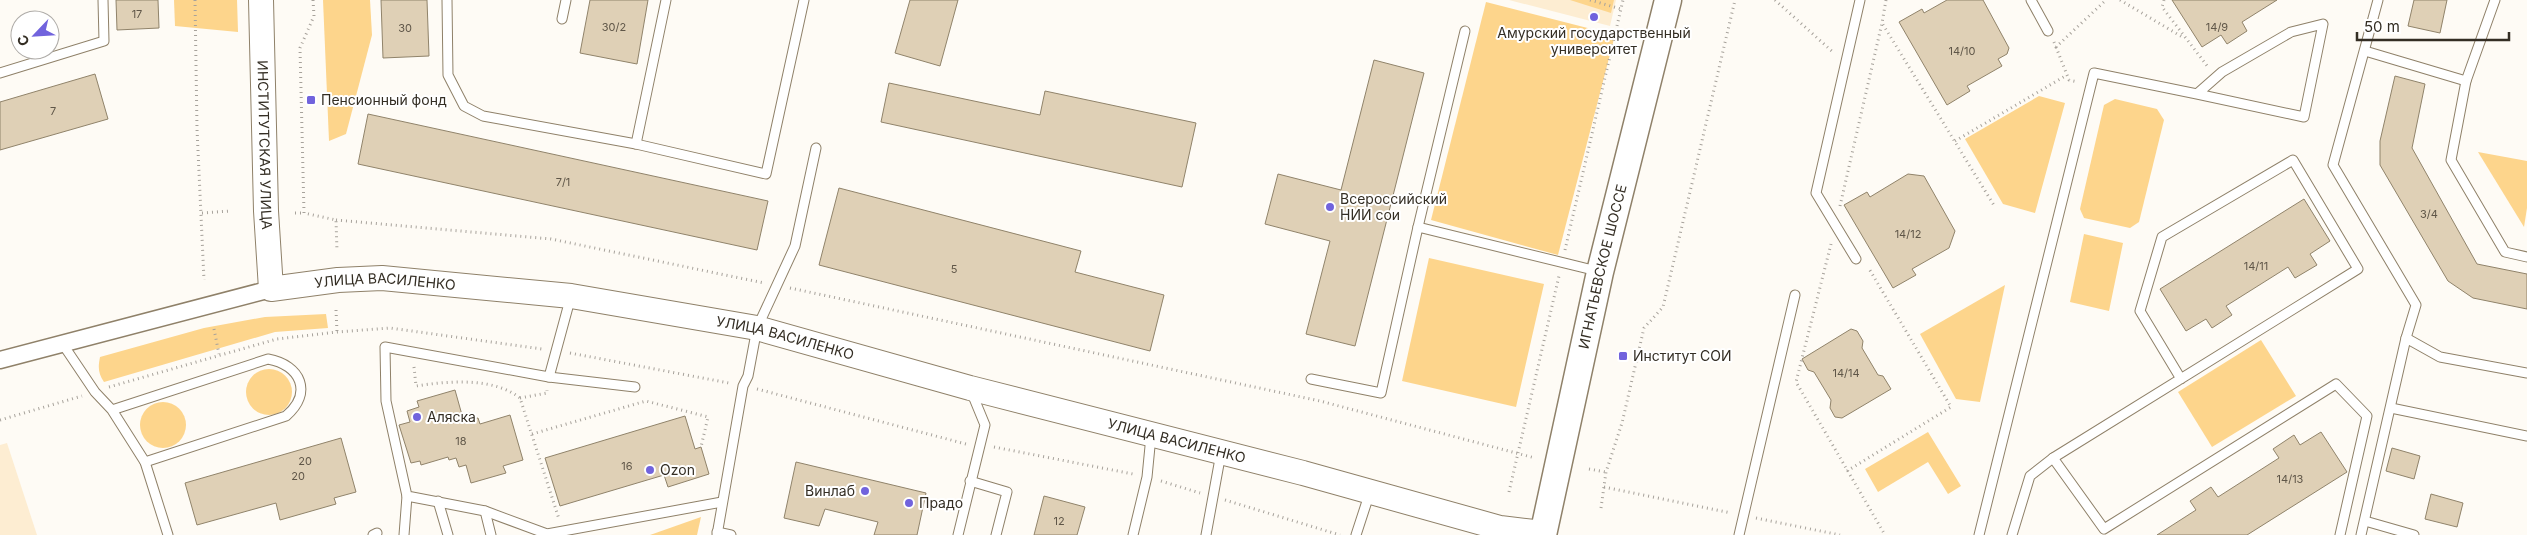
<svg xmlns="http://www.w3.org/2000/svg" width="2527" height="535" font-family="Inter,sans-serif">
<rect width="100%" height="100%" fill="#fefbf5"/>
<g fill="#fdedd2">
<polygon points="1509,0 1616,0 1610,26"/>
<polygon points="7,443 37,535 0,535 0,445"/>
</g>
<g fill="#fdd58c">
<polygon points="174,0 237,0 238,32 175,26"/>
<polygon points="323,0 370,0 372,35 346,134 329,141"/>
<polygon points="1570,0 1614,0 1611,13"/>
<polygon points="1486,2 1615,35 1558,255 1431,220"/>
<polygon points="2039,96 2065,103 2035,213 2003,204 1965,139"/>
<polygon points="2115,99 2157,109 2164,120 2139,222 2130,228 2084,218 2080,209 2104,105"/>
<polygon points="2478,152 2527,161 2527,208 2524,227"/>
<polygon points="2084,234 2123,243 2109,311 2070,302"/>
<polygon points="1429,258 1544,284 1516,407 1402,381"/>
<polygon points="2005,285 1980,402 1956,399 1920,334"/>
<path d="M326 314 328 328 275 332 104 382C98 373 98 367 100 357L204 328 265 317Z"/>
<polygon points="2261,340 2296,396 2212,447 2178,392"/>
<circle cx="269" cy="392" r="23"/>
<circle cx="163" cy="425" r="23"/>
<polygon points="1928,432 1961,486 1948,494 1928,462 1878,492 1865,469"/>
<polygon points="701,517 697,535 650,535"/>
</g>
<g fill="#dfd0b6" stroke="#90836a">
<polygon points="116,0 158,0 159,28 117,30"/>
<polygon points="381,0 427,0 429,56 383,58"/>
<polygon points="590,0 648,0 637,64 580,53"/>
<polygon points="910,0 958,0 940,66 895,53"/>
<polygon points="1947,0 1983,0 2009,48 2007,54 1998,59 2002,66 1967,86 1970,91 1947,105 1899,22 1922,9 1924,13"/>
<polygon points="2172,0 2277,0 2242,22 2247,31 2227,44 2221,35 2202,47"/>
<polygon points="2414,0 2447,0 2440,33 2408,26"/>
<polygon points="1374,60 1424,73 1355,346 1306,334 1330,241 1265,224 1278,174 1341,190"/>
<polygon points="95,74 108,119 0,150 0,102"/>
<polygon points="2395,76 2425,84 2412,148 2477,264 2527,274 2527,309 2473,298 2448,281 2380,165 2380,141"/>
<polygon points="889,83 1040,115 1045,91 1196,123 1182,187 881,122"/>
<polygon points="368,114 768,201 757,250 358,164"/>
<polygon points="1908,174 1924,176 1955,231 1949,248 1912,269 1916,275 1893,288 1844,205 1867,192 1870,197"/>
<polygon points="839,188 1081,251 1075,272 1164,295 1150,351 819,265"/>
<polygon points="2304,199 2330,241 2310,254 2317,265 2295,278 2288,267 2226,306 2232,315 2212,328 2206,319 2186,331 2160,289"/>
<polygon points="1851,329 1857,331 1863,341 1862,348 1878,375 1883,376 1891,389 1842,418 1835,417 1830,408 1831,400 1814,372 1808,370 1802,359"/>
<polygon points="455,390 462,415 470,413 472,419 478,418 480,424 510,415 523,460 503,466 506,473 471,483 466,465 459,467 456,458 449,460 448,457 421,465 420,461 411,463 399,425 410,422 407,411 419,407 417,401"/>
<polygon points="685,416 695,449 701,447 709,474 668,487 664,475 560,506 545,458"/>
<polygon points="2321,432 2347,472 2247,535 2157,535 2196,510 2190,501 2211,487 2218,497 2279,458 2273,449 2294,435 2300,445"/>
<polygon points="341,438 356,492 334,498 336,504 280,520 276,503 197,525 185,483"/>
<polygon points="2392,448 2420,456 2414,479 2386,471"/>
<polygon points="796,462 926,493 917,535 874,535 878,522 825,509 819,526 784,518"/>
<polygon points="2431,494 2463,503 2457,527 2425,519"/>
<polygon points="1044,496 1085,507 1077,535 1034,535"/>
</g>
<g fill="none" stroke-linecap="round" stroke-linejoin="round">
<defs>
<g id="lane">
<polyline points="447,0 448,75 464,106 483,116 636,144 766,174 804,0"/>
<polyline points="2031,0 2048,31"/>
<polyline points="2378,0 2333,165 2416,305 2406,338"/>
<polyline points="2495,0 2466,81 2451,160 2505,252 2527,257"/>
<polyline points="562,19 566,0"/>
<polyline points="2365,51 2466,81"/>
<polyline points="0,73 104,41 103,0"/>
<polyline points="636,144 666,0"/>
<polyline points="1418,227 1465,31"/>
<polyline points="1856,259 1816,193 1860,0"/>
<polyline points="571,296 549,377 385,347 386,401 407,496 485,511 547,534 722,502"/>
<path d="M62 343 95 392 112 410 145 462 286 416C313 393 301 365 268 359L112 410"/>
<polyline points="549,377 635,387"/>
<polyline points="1311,379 1381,393 1418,227 1597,271"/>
<polyline points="2391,408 2527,436"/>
<polyline points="2053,458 2104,529 2336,384 2367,416 2340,535"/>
<polyline points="145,462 168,535"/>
<polyline points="970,481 1007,492 996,535"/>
<polyline points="438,501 448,535"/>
<polyline points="485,511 491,535"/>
<polyline points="2365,521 2414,535"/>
<polyline points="717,532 731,535"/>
<polyline points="373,535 377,533"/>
<polyline points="404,535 407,496"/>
<polyline points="717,535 743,386 748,376 757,328 795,246 816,148"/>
<polyline points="958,535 985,425 971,391"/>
<polyline points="1133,535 1147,477 1151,436"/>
<polyline points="1206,535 1221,453"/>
<polyline points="1356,535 1370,492"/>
<polyline points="1739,535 1795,295"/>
<polyline points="1979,535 2094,73 2197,94 2222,72 2291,32 2323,24 2304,117 2197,94"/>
<polyline points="2012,535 2030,476 2053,458 2358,269 2293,160 2162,237 2140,311 2181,379"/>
<polyline points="2361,535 2406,338 2440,357 2527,373"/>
</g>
<polyline id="street" points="0,360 271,289"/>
<g id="secondary">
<path id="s1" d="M261 0 266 211 271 289 338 280 382 278 571 296 757 328 970 388 1303 473 1500 528 1543 533"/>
</g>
<g id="primary">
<path id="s2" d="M1543 535 1600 272 1668 0"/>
</g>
</defs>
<use href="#lane" stroke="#8f8169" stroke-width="11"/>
<use href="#street" stroke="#8f8169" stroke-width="19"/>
<use href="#secondary" stroke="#8f8169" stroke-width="26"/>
<use href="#primary" stroke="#8f8169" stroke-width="29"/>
<g stroke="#a7a29b" stroke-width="3" stroke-dasharray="1 4" stroke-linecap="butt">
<polyline points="195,0 197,129 204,280"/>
<polyline points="313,0 314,16 300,48 304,213 336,220 337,251"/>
<polyline points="1590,0 1621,9"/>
<polyline points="1775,0 1834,53"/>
<polyline points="1886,0 1882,23 1995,207"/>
<polyline points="2120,0 2184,38"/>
<polyline points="2164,0 2162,7 2208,67"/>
<polyline points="2054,42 2056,47 2106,0"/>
<polyline points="2056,47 2069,80 2078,82"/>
<polyline points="1955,141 2067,75"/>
<polyline points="1840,206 1882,23"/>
<polyline points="202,213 230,211"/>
<polyline points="295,213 304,213"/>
<polyline points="336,220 551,239 764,283"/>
<polyline points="1831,244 1796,382 1885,535"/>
<polyline points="1565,250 1623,0"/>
<polyline points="790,288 1320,401 1535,458"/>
<polyline points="336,310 337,332"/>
<polyline points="214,329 219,354"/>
<polyline points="570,353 729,383"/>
<path d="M414 367 416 386C449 381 493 377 520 398L559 519"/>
<polyline points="109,387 277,339 337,332 390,328 542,349"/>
<polyline points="757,389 966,444"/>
<polyline points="520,398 547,393 547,390"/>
<polyline points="0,420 82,396"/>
<polyline points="532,434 646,401 708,417 701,447"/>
<polyline points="994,447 1133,474"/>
<polyline points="1589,469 1606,472"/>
<polyline points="1847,471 1951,407 1868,267"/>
<polyline points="1161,481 1200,493"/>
<polyline points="1604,487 1731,513"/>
<polyline points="1509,492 1559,276"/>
<polyline points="1225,500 1340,535"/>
<polyline points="1601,508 1606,472 1622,423 1644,328 1663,307 1735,0"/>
<polyline points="1756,518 1840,535"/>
</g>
<use href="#lane" stroke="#fff" stroke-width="9"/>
<use href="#street" stroke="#fff" stroke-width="16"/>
<use href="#secondary" stroke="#fff" stroke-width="24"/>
<use href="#primary" stroke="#fff" stroke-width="26"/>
</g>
<g fill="#7163dd" stroke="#fff" stroke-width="2">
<circle cx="1594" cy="17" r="5"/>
<rect x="306" y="95" width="10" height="10" rx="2.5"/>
<circle cx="1330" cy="207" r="5"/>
<rect x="1618" y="351" width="10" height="10" rx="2.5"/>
<circle cx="417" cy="417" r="5"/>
<circle cx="650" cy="470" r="5"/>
<circle cx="865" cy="491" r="5"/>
<circle cx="909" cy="503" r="5"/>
</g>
<g text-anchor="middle" stroke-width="4" stroke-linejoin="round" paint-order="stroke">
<g font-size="11" fill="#5f5648">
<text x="137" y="18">17</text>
<text x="614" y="31">30/2</text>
<text x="2217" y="31">14/9</text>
<text x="405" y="32">30</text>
<text x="1962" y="55">14/10</text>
<text x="53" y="115">7</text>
<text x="563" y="186">7/1</text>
<text x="2429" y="218">3/4</text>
<text x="1908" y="238">14/12</text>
<text x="2256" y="270">14/11</text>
<text x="954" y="273">5</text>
<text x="1846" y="377">14/14</text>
<text x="461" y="445">18</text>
<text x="305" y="465">20</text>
<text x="627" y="470">16</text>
<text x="298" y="480">20</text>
<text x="2290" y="483">14/13</text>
<text x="1059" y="525">12</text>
</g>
<g font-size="14" fill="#342e24" stroke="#fff" text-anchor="start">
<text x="1594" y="38" text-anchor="middle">Амурский государственный<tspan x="1594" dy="16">университет</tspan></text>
<text x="321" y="105">Пенсионный фонд</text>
<text x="1340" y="204">Всероссийский<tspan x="1340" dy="16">НИИ сои</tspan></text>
<text x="1633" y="361">Институт СОИ</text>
<text x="427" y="422">Аляска</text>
<text x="660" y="475">Ozon</text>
<text x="855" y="496" text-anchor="end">Винлаб</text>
<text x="919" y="508">Прадо</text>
</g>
<g font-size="14" fill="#342e24" stroke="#fff">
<text dy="5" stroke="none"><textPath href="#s1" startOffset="145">ИНСТИТУТСКАЯ УЛИЦА</textPath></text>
<text dy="5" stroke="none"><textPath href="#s2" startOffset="275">ИГНАТЬЕВСКОЕ ШОССЕ</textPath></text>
<text dy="5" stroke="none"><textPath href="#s1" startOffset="404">УЛИЦА ВАСИЛЕНКО</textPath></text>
<text dy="5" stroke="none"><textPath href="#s1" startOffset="809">УЛИЦА ВАСИЛЕНКО</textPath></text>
<text dy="5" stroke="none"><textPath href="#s1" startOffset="1214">УЛИЦА ВАСИЛЕНКО</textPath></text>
</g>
</g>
<g transform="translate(35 35) rotate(245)"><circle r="24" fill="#ffffff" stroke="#aeaba7"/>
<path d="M0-4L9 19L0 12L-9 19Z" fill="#7163dd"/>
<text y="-8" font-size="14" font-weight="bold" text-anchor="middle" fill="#342e24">С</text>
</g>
<path d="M2357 32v8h152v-8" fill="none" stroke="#342e24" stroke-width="2.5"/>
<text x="2364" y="32" font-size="15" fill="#342e24" stroke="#ffffff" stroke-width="4" paint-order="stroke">50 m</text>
</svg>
